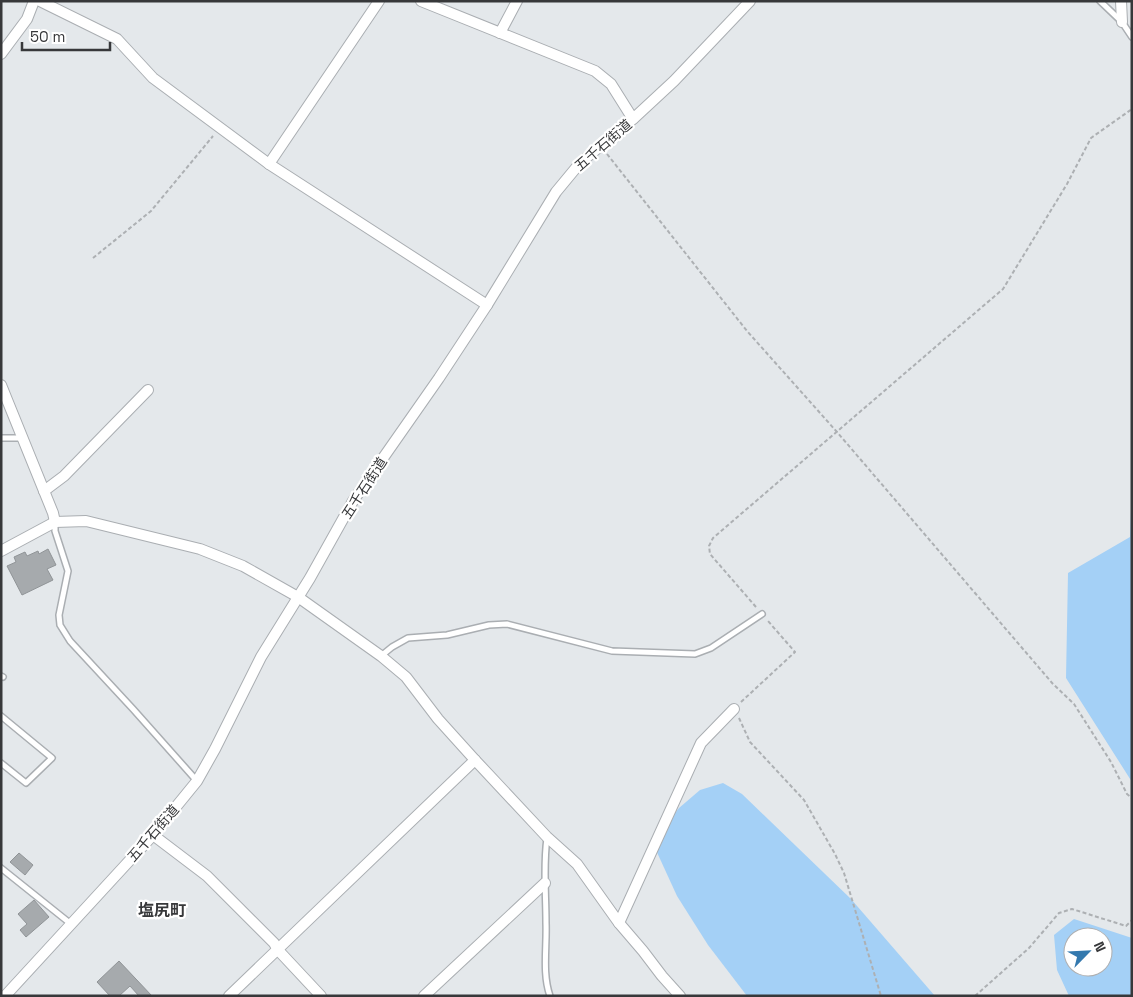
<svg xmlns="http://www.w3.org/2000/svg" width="1133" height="997" font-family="'Space Grotesk','Noto Sans JP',sans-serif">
<rect width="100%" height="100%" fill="#e4e8eb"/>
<g fill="#a4d0f6" fill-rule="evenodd">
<polygon points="1132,482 1132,782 1066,678 1068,573 1130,537"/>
<polygon points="723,783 742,794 851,899 935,996 747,996 708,945 677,896 655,848 663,828 679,808 700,790"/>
<path d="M1074 919 1132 938V996H1069L1057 970 1054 935ZM1073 937H1103V967H1073Z"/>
</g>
<g fill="#a6aaad" stroke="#909497">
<polygon points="48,549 56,565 47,569 53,580 22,595 7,566 16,562 14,557 25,552 27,556 38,551 39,554"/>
<polygon points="19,853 33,865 25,875 10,862"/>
<polygon points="34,900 49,917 26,937 20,930 27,924 18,914"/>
<polygon points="119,961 152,996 139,996 130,986 119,996 110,996 97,982"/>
</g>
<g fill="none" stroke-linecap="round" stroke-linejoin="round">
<defs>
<g id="service">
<polyline points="1100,1 1122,22 1132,37"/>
<polyline points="1,438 21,438"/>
<polyline points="55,522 55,531 68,571 59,615 60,625 70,641 133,709 197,781"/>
<polyline points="381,656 392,647 408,638 447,635 489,625 507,624 612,651 695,654 711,648 762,614"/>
<polyline points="1,676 3,677"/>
<polyline points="1,716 52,758 26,783 1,763"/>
<path d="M547 838C543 866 546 894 546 923 547 947 542 973 550 996"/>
<polyline points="1,868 71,924"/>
</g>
<g id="minor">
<polyline points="40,1 117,39 153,78 269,164 487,305"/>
<polyline points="421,1 595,71 611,84 633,119"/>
<polyline points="1121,1 1122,22"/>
<polyline points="500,33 517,1"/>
<polyline points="1,54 27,19 34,1"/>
<polyline points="269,164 379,1"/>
<polyline points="1,385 53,513 55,522"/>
<polyline points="44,491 64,476 148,390"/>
<polyline points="1,551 55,522 86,521 200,549 243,566 298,597 381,656 406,677 438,719 475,760 547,837 577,864 619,923 643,951 662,976 680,996"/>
<polyline points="153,835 207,876 274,943 278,950 321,996"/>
<polyline points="619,923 701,743 734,709"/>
<polyline points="5,996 153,835 197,781 215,749 261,657 310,578 353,501 439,378 487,305 556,192 580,163 633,119 674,81 750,1"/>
<polyline points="229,996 475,760"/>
<polyline points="424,996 545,883"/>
</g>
</defs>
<use href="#service" stroke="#aaaeb2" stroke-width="8"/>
<use href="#minor" stroke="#aaaeb2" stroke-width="12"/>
<g stroke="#adb0b3" stroke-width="2" stroke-dasharray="4 2.5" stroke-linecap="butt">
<polyline points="607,154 747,331 837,432 1053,684 1074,704 1111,762 1127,794 1132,798"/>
<polyline points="93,258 151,211 213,136"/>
<polyline points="756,607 710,554 709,546 713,538 1003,289 1067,184 1091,138 1132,109"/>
<polyline points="741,702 795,652 768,621"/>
<polyline points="739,718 750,742 804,800 835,854 844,873 881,996"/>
<polyline points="975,996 1029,948 1059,913 1072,909 1126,926 1132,920"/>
</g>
<use href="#service" stroke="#fff" stroke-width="5"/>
<use href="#minor" stroke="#fff" stroke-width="10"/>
</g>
<g text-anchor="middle" stroke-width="4.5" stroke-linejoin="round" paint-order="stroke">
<g font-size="14" fill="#37383a" stroke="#fff">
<text transform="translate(603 145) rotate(-41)" y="5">五千石街道</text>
<text transform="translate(364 488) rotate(-57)" y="5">五千石街道</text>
<text transform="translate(153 833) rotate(-49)" y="5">五千石街道</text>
</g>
<g font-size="16" font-weight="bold" fill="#37383a" stroke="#fff">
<text x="162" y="916">塩尻町</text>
</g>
</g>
<rect width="1133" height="997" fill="none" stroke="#37383a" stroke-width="5"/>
<g transform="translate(1088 952) rotate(66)"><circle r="24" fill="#ffffff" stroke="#afafb0"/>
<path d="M0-4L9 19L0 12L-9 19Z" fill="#3479ae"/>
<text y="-8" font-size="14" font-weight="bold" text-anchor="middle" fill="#37383a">N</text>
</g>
<path d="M22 42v8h88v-8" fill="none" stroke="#37383a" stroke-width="2.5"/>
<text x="30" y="42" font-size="15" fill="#37383a" stroke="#ffffff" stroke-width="4" paint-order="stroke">50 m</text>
</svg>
